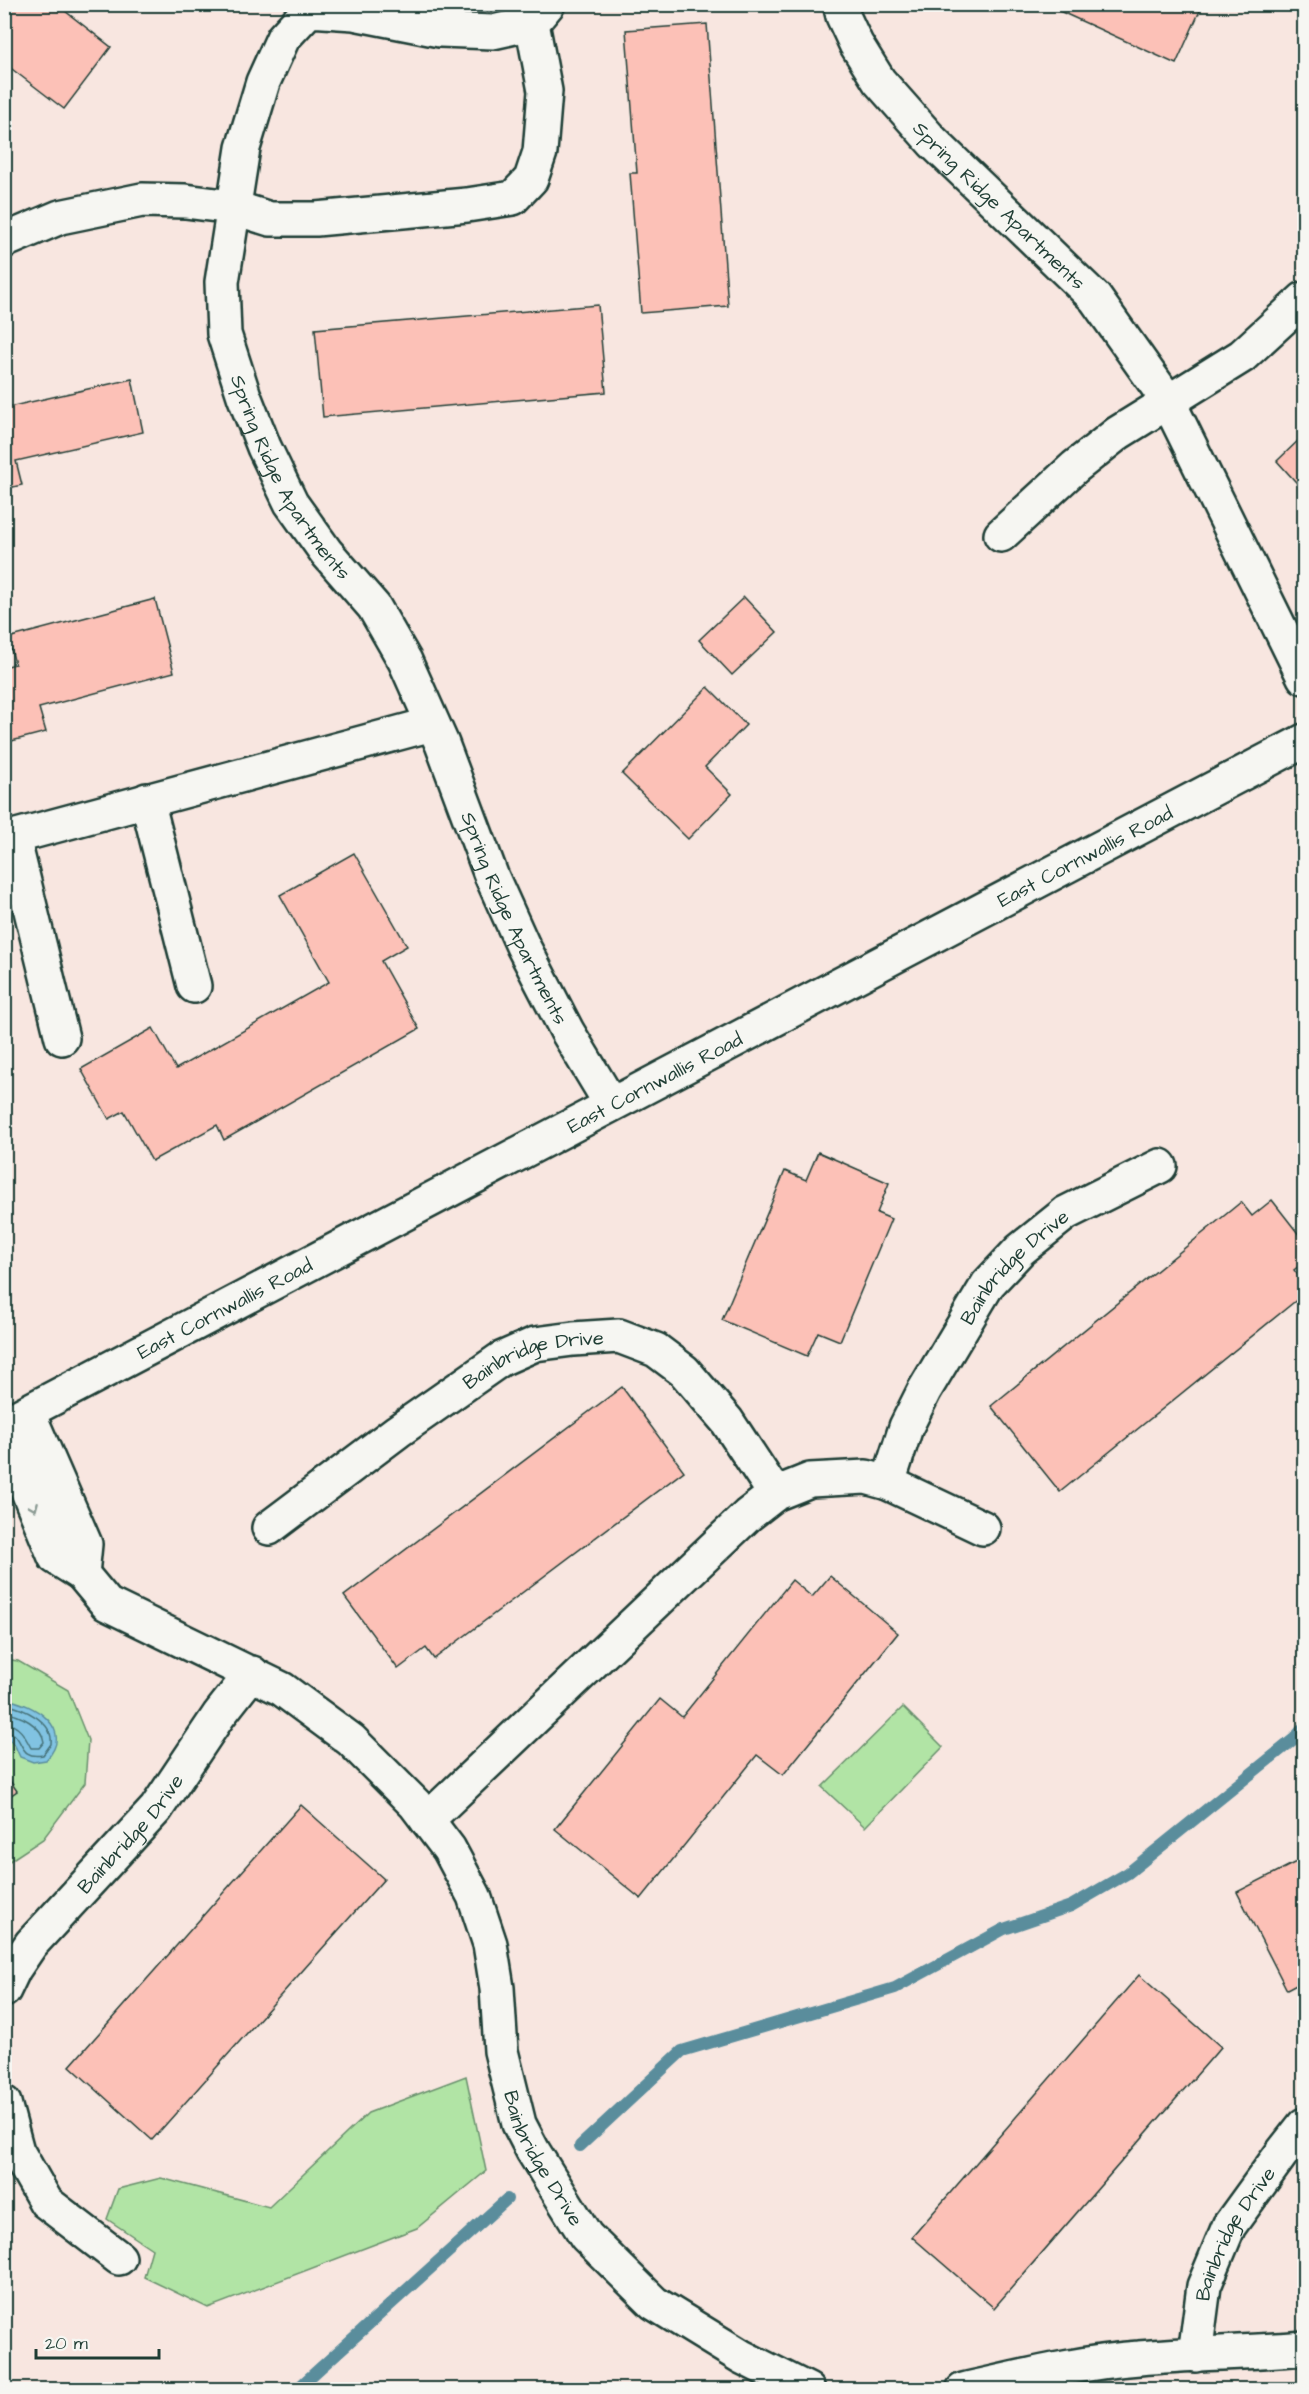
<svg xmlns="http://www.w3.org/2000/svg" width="1309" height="2394" font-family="'Architects Daughter',sans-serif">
<rect width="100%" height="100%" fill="#f8e6e0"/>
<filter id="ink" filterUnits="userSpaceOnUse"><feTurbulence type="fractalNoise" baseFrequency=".0167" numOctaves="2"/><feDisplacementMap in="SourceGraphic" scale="12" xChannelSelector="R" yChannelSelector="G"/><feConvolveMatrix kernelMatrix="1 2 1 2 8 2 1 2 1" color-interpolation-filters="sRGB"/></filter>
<g filter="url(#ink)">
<g fill="#b1e4a5" stroke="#68906c" stroke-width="1.5">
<polygon points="5,1659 18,1661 68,1690 88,1740 85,1783 43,1839 5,1864"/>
<polygon points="903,1707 943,1747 865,1827 822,1787"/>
<polygon points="466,2076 486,2171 417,2228 208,2308 144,2277 152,2249 107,2219 118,2189 161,2178 269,2207 368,2113"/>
</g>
<path fill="#81c3e2" stroke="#5a8d9c" stroke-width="1.5" d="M4 1699C34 1703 76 1729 46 1760L33 1762 20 1757 15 1746 5 1735Z"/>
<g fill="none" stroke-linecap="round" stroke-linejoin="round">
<g stroke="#46737a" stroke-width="1.5">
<path d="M4 1704C23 1708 54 1721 51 1744L43 1755C15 1760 27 1734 4 1730"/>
<path d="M4 1712C20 1715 42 1725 44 1742L39 1748H31C25 1736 19 1724 4 1723"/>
</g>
<g stroke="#5a8d9c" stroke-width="12">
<polyline points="580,2146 682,2051 895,1988 1004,1929 1071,1906 1128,1873 1294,1739 1304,1727"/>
<polyline points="296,2390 507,2199"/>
</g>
</g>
<g fill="#fcc1b7" stroke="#1f3d34" stroke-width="1.5">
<polygon points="4,4 56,4 111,47 64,109 4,63"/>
<polygon points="1044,4 1203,4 1176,64"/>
<polygon points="707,24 728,306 641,313 630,173 637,173 626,30"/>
<polygon points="598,305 606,392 323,417 315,329"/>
<polygon points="132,379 143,432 16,461 22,485 4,489 4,408"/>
<polygon points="1304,435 1304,491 1277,461"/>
<polygon points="744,597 777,632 732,675 699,640"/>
<polygon points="155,599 174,672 39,708 46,732 4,743 4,667 15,664 8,638"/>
<polygon points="708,687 746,725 705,767 732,794 688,839 622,774"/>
<polygon points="354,853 407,946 381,961 419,1029 224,1140 217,1125 152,1161 124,1111 109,1119 81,1069 153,1028 176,1069 329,982 280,895"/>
<polygon points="818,1152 889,1183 877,1213 891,1219 840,1341 818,1332 807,1356 722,1320 785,1171 806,1180"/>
<polygon points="1272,1200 1304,1241 1304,1262 1294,1270 1304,1283 1304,1294 1060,1492 991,1406 1241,1202 1252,1216"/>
<polygon points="622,1387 684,1471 434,1659 426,1648 398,1669 344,1596"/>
<polygon points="830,1576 898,1633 783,1775 757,1755 641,1899 555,1829 660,1699 682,1717 792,1580 812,1597"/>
<polygon points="4,1772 17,1791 4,1800"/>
<polygon points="301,1805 384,1879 152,2140 70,2066"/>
<polygon points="1304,1858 1304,1981 1287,1990 1237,1892"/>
<polygon points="1139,1975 1221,2047 994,2308 912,2237"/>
</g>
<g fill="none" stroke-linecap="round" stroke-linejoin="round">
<defs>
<g id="minor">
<path id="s1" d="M840 4 843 16 856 44 879 81 933 142 1095 298 1168 401 1304 677"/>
<path id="s2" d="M532 23 493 32 440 30 354 13 309 10 283 38 263 82 243 148 222 282 224 334 244 396 264 447 291 503 326 552 374 607 405 661 442 744 491 875 523 946 567 1031 611 1104"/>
<polyline points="6,240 60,217 142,200 185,201 232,207 270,219 316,219 467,205 513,198 531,179 540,152 545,91 532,23 548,4"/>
<polyline points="1001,535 1075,467 1118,433 1242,356 1304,299"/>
<polyline points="147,800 194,986"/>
<polyline points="62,1038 13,837 432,724"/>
<path id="s3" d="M4 1424 1304 741"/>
<polyline points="4,1433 55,1557 82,1574 85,1544 28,1413"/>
<path id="s4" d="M888 1483 906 1427 924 1391 988 1284 1020 1250 1066 1213 1160 1166"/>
<path id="s5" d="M269 1528 398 1431 501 1359 535 1344 573 1339 619 1336 656 1350 684 1371 727 1421 775 1494"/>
<path id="s6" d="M82 1574 107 1604 282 1689 351 1740 415 1804 449 1849 474 1896 490 1944 497 1988 501 2051 519 2124 533 2151 586 2236 654 2303 742 2357 808 2390"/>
<polyline points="427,1820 748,1515 775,1494 810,1480 866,1477 888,1483 983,1528"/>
<path id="s7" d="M4 1990 14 1969 31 1944 156 1809 219 1715 252 1673"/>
<polyline points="4,2103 17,2151 46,2202 119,2258"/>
<path id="s8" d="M1195 2355 1204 2286 1229 2226 1282 2153 1304 2125"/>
<path d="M963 2390C1022 2377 1080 2362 1139 2358 1194 2353 1249 2353 1304 2348"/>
</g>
</defs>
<use href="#minor" stroke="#1f3d34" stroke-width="38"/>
<use href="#minor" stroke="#f6f6f2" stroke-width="33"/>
</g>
<defs><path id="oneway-chevron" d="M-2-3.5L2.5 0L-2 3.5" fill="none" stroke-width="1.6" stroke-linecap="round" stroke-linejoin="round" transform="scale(1.5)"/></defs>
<use stroke="#8a9a93" href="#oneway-chevron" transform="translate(34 1507) rotate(67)"/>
</g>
<g text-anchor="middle" stroke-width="5" stroke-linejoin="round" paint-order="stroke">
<g font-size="20" fill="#1f3d34" stroke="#f6f6f2">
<text dy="7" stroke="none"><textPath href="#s1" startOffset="260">Spring Ridge Apartments</textPath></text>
<text dy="7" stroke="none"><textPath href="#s2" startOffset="728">Spring Ridge Apartments</textPath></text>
<text dy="7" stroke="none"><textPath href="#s3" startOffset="1221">East Cornwallis Road</textPath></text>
<text dy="7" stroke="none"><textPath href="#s2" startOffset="1226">Spring Ridge Apartments</textPath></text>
<text dy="7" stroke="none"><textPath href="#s3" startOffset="735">East Cornwallis Road</textPath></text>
<text dy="7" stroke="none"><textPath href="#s4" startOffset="254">Bainbridge Drive</textPath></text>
<text dy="7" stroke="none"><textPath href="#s3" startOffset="249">East Cornwallis Road</textPath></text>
<text dy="7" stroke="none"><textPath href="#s5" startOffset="318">Bainbridge Drive</textPath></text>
<text dy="7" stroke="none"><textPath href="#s7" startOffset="202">Bainbridge Drive</textPath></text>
<text dy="7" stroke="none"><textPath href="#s6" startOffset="794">Bainbridge Drive</textPath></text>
<text dy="7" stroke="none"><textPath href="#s8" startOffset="130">Bainbridge Drive</textPath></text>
</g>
</g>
<rect width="1309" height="2394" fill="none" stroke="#f6f6f2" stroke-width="24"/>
<rect x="12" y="12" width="1285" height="2370" fill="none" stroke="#1f3d34" stroke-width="2" filter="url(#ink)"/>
<path d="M36 2349v9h123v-9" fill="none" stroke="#1f3d34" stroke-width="3"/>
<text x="45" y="2349" font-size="18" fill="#1f3d34" stroke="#f6f6f2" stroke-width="4.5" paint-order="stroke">20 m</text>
</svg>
